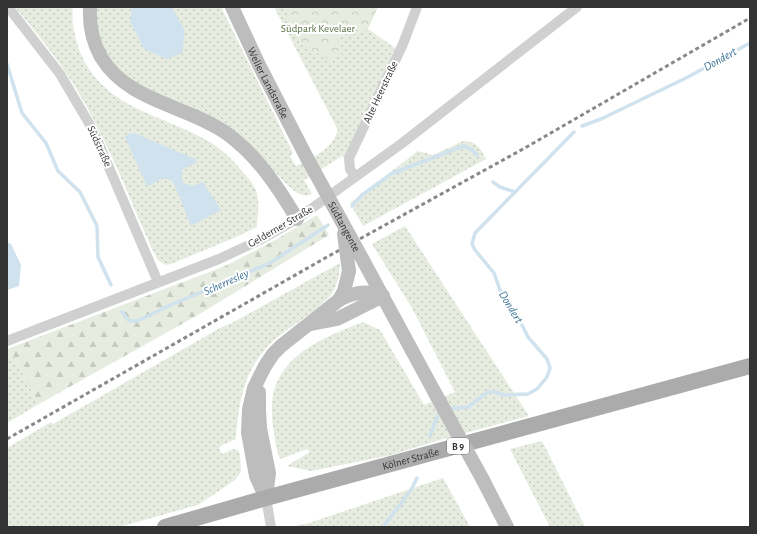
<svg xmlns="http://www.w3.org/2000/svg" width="757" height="534" font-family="'Alegreya Sans',sans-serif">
<defs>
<pattern id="grass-dots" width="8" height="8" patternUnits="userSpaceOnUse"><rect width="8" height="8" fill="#e6ecdf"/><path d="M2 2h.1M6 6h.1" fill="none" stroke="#c6cbc0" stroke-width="1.8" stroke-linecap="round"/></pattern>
<pattern id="forest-firs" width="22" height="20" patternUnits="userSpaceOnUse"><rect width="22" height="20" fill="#e6ecdf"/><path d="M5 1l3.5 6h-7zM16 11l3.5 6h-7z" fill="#c6cbc0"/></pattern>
<pattern id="park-crowns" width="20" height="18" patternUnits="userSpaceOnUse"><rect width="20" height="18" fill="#e6ecdf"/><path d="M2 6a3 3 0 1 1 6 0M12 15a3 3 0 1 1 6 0" fill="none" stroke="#c6cbc0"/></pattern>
</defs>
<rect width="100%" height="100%" fill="#fff"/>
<g fill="url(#grass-dots)">
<path d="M15 7H73C71 22 75 38 80 52 103 108 159 113 206 140 220 147 232 159 242 171 248 178 255 185 257 194 260 204 257 217 257 227L236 237 171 264 166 265 158 260 152 249C127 192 105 134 72 82 55 55 35 31 15 7Z"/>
<path d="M97 7H221L293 153 290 156 296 166C314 156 331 151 338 130L274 7H284L303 46 337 36 368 29 395 48 345 160 342 156 304 180 312 194C308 195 306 196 302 195 288 190 270 164 257 153 230 138 203 123 177 107 155 95 131 84 114 64 99 48 96 28 97 7Z"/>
<path d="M463 141C477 142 480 147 486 159L363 226 350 203 418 151 433 155Z"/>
<path d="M405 226 529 416 450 437 391 455 311 471 287 466 310 452 307 449 280 459C276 450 275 441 274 432 261 364 309 343 363 322L380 330 424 405 455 392 412 308 372 244Z"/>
<path d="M340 263C340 272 338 283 333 292 331 296 326 300 323 303 304 321 278 332 262 353 242 378 238 409 236 439L222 445 219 448 222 454 233 449 238 450 240 454 241 472 235 480 198 505 119 527H7V448L51 422 53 424 220 328 232 323Z"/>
<polygon points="13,355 39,404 7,423 7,357"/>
<polygon points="542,441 585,527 550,527 510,449"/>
<polygon points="443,478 470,527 291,527 309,523"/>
</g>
<polygon fill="url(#forest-firs)" points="317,215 329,235 198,315 39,404 13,355 7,357 7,349 225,266 277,239"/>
<polygon fill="url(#park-crowns)" points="284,7 378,7 368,29 337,36 342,55 329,59 303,46"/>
<g fill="#cfe2ee">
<polygon points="132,7 172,7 185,31 182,53 167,59 144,49 130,21"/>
<polygon points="134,133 195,159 197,162 182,170 182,182 192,186 203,182 221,210 191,226 173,181 162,178 149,186 146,184 125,137 128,134"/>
<polygon points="7,242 11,244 21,265 19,286 7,290"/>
</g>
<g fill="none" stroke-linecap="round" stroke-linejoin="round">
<g stroke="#cfe2ee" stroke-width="3.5">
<polyline points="7,64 22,113 46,143 58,171 80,192 97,226 98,257 111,285"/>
<polyline points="582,126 601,119 688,77 750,43"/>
<polyline points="493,182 500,187 515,192"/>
<polyline points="352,206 362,195 391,174 463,146 471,149 477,155"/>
<polyline points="122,312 129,321 137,321 173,304 270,263 328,225"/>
<polyline points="447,409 468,407 488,392 495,392 504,395 528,394 537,389 547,377 550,368 547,359 528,337 518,317 500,290 494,273 475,250 472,244 475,233 574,132"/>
<polyline points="430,436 437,417 442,413"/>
<polyline points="383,527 411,490 417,478"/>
</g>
<g stroke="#d0d0d0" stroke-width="10">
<polyline points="8,7 60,74 93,130 158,282"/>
<polyline points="355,177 350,169 349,158 403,44 417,7"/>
<polyline points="7,341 219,259 262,239 297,219 401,144 577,7"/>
<polyline points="266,498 271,527"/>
</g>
<g stroke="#bdbdbd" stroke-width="14">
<path d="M90 7C89 25 92 41 101 57 128 102 186 105 226 133 257 155 278 187 297 219"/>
<path id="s1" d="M232 7 259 65 307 158"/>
<polyline points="364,262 435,393"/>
<polyline points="339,300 344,291 349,271"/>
<polyline points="311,324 337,319 383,296"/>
<polyline points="259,392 259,410 260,428 269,473 266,498"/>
<polyline points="483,480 507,527"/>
<path d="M266 498 256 476 248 433 249 409 254 388 265 366 273 354 281 346 339 300C353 292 368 290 383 296"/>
</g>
<path stroke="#ababab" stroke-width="16" id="s2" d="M165 527 266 498 750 366"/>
<polyline stroke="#888" stroke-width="3" stroke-dasharray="4 3" stroke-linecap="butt" points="7,439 327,257 523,149 750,18"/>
<g stroke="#bdbdbd" stroke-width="14">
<path id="s3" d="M307 158 364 262"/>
<polyline points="344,234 349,271"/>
<polyline points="435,393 483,480"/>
</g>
</g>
<g text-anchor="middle" stroke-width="4" stroke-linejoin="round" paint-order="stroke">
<rect fill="#fff" stroke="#707070" stroke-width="1" x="447" y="438" width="22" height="16" rx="3"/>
<g font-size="10" font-weight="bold" fill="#333">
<text x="458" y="450">B 9</text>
</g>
<g font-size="11" fill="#56703f" stroke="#fff">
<text x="318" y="32">Südpark Kevelaer</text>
</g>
<g font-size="11" fill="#333" stroke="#fff">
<text dy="4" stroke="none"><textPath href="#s1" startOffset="84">Weller Landstraße</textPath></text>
<text transform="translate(380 92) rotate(-65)" y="4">Alte Heerstraße</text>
<text transform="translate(100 146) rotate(65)" y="4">Südstraße</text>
<text transform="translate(280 226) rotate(-30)" y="4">Gelderner Straße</text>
<text dy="4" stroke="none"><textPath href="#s3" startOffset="78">Südtangente</textPath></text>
<text dy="4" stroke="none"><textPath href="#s2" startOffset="255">Kölner Straße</textPath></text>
</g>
<g font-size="12" font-style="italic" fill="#3f7597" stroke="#fff">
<text transform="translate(720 59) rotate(-29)" y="4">Dondert</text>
<text transform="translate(226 282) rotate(-24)" y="4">Scherresley</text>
<text transform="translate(511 307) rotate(59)" y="4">Dondert</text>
</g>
</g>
<rect width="757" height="534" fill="none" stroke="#333333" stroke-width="16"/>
</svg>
